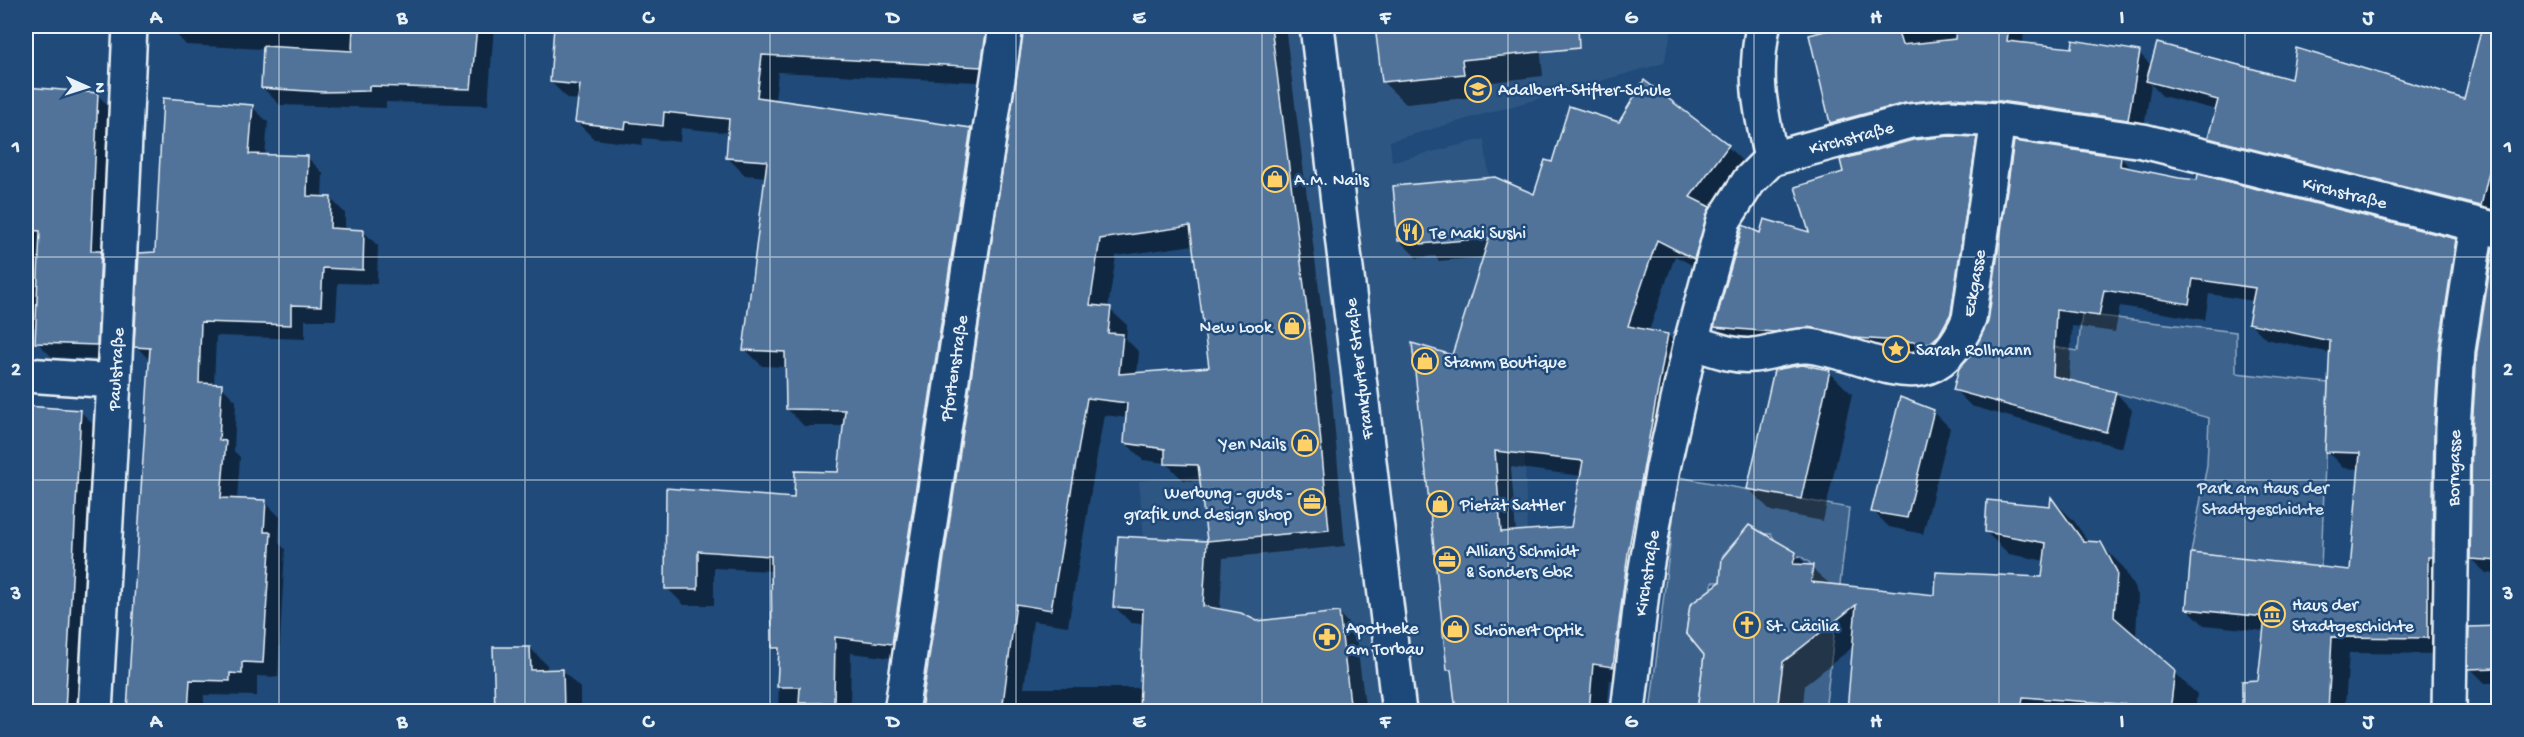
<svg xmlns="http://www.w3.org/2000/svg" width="2524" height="737" font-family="'Gochi Hand',sans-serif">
<rect width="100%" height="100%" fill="#1f4a7a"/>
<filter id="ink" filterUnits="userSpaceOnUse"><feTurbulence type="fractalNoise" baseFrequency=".0167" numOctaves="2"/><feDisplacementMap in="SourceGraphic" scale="12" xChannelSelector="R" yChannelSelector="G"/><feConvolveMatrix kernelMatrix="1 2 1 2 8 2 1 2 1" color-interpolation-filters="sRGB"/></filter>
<g filter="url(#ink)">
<polygon fill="#2e5683" points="1130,26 1673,26 1664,63 1390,141 1392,162 1484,139 1503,277 1520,289 1529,601 1485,678 1488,711 1159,711 1139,481 1221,473 1193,206 1127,106"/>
<g fill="#3c628c" stroke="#92aac2" stroke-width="1.5">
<polygon points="2082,314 2236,332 2236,373 2328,383 2321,568 2191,553 2207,465 2209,418 2050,375 2054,347 2078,351"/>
<polygon points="1678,477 1849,508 1825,711 1777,711 1783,662 1805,645 1810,563 1800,556 1787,559 1771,534 1743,533 1723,555 1720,582 1712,582 1712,588 1690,605 1686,633 1704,655 1697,711 1650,712"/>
</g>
<g fill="#0007" fill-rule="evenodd">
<polygon points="169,26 1016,26 997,83 778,72 775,101 971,130 988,147 909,660 851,653 850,708 874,712 778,712 780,655 773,647 773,571 714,568 714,605 684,605 667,588 667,490 795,500 839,474 845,426 804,426 787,409 787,367 762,366 745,349 767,177 745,175 728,158 730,133 681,128 680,142 643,138 642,145 594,139 577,122 580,100 568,99 551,82 555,29 494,26 488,105 386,102 386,108 280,105 263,88 264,49 186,45"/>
<path d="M1026 26H1285L1330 375 1345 546 1223 558 1220 611 1257 622 1338 613 1355 630 1366 712H923ZM1194 245 1210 368 1137 374 1139 352 1126 339 1127 325 1108 308 1116 256ZM1104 415 1128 418 1126 443 1143 460 1166 463 1183 480 1201 481 1208 543 1119 538 1114 606 1131 623 1144 624 1142 688H1024L1033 621 1068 626Z"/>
<polygon points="1376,26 1538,26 1543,76 1484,83 1486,96 1406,104 1383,82"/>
<polygon points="1706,26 1719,26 1716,30"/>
<polygon points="1850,26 2024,26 2023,44 2139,53 2152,66 2465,101 2498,67 2498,221 2224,152 2209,137 2217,110 2162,96 2151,84 2143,134 2017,116 1847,138 1831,123 1810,37"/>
<path d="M1645 83 1728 147 1745 164 1710 210 1726 226 1711 275 1675 256 1649 331 1668 335 1685 353 1629 684 1610 680 1607 712H1458L1453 674 1448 669 1485 257 1439 261 1435 256 1417 258 1400 241 1535 196 1553 164 1619 124ZM1511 467 1582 476 1572 528 1516 533Z"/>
<polygon points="26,89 97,94 112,110 112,360 52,357 37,342 37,327 26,327"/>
<polygon points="252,107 268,122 265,156 308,158 323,173 322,198 330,198 345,213 345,231 363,231 378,246 377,284 338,283 336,320 305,320 305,339 216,336 214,385 221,386 236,401 234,451 240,457 237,500 265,502 280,517 279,543 285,549 278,677 257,676 257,696 204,695 204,712 131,712 129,709 151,362 136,346 157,253"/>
<polygon points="1976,139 1996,159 1958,355 1736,347 1716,327 1761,235 1811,234"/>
<polygon points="2121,158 2133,171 2455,240 2472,257 2444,654 2349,653 2345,705 2430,708 2433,712 2243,712 2243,682 2259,682 2265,631 2204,625 2187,608 2351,572 2360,469 2343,468 2327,451 2331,353 2266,339 2250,323 2254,301 2209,294 2205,320 2120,306 2115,332 2072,326 2069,381 2116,393 2132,410 2122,448 1971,406 1955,390 1972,356"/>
<polygon points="2498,250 2498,683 2485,683 2470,668 2493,628 2494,574 2486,573 2471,559"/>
<polygon points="1829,372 1852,394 1823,521 1771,511 1749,489"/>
<polygon points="27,407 80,411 97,428 82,712 26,712"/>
<polygon points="1934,412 1950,428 1923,534 1889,527 1873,511"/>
<polygon points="2053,500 2074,521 2089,543 2100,544 2123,567 2138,595 2136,638 2197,694 2195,712 1847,712 1853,647 1805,685 1802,712 1699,712 1705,655 1795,554 1831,585 1936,597 2043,579 2046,561 2009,554 1986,532 2052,508"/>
<polygon points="530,648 547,665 547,671 563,671 580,688 580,712 496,712 495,649"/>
</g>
<g fill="#517399" stroke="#e8f1f8" stroke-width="1.5" fill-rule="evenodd">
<polygon points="353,26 417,29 417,26 477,26 471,89 369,86 369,91 323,92 261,88 263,46 352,51"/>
<polygon points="554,26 987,26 981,67 762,55 757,97 971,128 892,644 835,637 834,703 799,703 800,687 777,687 779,648 772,648 771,556 698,551 698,589 665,589 666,488 794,498 795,471 838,472 845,410 786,409 785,352 743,350 767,161 726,158 729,119 664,112 663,126 626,122 625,129 575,122 580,85 550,82"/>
<path d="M1024 26H1271L1313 357 1329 530 1207 541 1198 465 1165 464V449L1124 443 1127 403 1087 398 1051 610 1016 604 1002 711H921ZM1190 226 1209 367 1119 374 1123 334 1108 333 1111 307 1090 305 1100 239Z"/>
<polygon points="1375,26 1578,26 1579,48 1462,60 1464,74 1382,82"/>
<polygon points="1844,26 1896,26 1902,45 1955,39 1956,26 2009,26 2007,41 2072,48 2073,40 2140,51 2128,120 2001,101 1951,98 1905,103 1830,123 1809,35"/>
<polygon points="2482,26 2499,26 2499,129 2481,206 2208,138 2218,100 2146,81 2157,43 2291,79 2296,48 2464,99"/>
<path d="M1644 80 1729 145 1690 197 1710 207 1694 259 1657 240 1628 326 1668 334 1628 553 1613 667 1593 664 1589 711H1456L1451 670H1447L1412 343 1452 355 1489 238 1421 244 1420 239 1398 241 1393 186 1495 177 1534 194 1545 160 1552 162 1569 106 1619 122ZM1495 451 1583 461 1571 527 1501 532Z"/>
<polygon points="26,87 98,93 91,251 101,251 97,345 35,343 40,231 26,230"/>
<polygon points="163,98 253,105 249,154 308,156 307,196 331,197 330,228 364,230 363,270 323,268 321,306 291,305 291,325 201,322 199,383 222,384 219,440 226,441 221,498 266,500 264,532 271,532 263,663 242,662 242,674 230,673 230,681 190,680 188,711 127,710 150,348 134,347 139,253 155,252"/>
<polygon points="1950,136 1977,137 1951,313 1939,335 1930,343 1855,338 1808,327 1774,332 1714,327 1743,225 1760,233 1764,219 1809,232 1795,187 1843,172 1840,160 1913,140"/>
<polygon points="2014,141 2121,157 2120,166 2179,178 2197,180 2198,174 2456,239 2439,349 2434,428 2432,557 2428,557 2428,638 2332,637 2328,711 2242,711 2242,681 2258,680 2265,617 2186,609 2191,553 2350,570 2360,453 2325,452 2330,341 2248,323 2255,288 2193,279 2189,304 2104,290 2099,316 2056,310 2053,376 2116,392 2106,432 1953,390 1959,368 1970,356 1988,322"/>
<polygon points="2493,248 2499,248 2499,561 2470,559 2472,429 2477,352"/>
<polygon points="1802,365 1830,370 1801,499 1747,489 1774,370"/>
<polygon points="1900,397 1934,410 1907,518 1871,512"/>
<polygon points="26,406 81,410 65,711 26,711"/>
<polygon points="2051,497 2083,541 2101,542 2117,572 2114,617 2175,670 2170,711 2132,711 2133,705 2023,697 2021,711 1847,711 1856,605 1783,662 1777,711 1697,711 1704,655 1686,633 1690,605 1720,582 1722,558 1749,525 1796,552 1793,564 1813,565 1811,582 1935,595 1936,572 2042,577 2046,543 1985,532 1987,500 2050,506"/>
<polygon points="1118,536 1207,541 1203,606 1241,613 1257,621 1339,612 1351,711 1139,711 1143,609 1113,607"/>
<polygon points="2499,626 2499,668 2468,669 2469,627"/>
<polygon points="493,647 530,647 531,670 563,669 564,711 495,711"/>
</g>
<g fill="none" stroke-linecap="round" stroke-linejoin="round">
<defs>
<g id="street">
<path d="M1763 26C1753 80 1760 106 1771 159"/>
<path d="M1691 342C1709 347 1734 358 1753 355 1772 353 1789 345 1808 346 1874 352 1931 410 1969 319L1998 120"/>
<polyline points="26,375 114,381"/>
<polyline points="95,712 114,381 130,26"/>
<polyline points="901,712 1006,26"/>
<polyline points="1628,712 1642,592 1663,468 1691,342 1724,220 1749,181 1771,159 1910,121 1950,117 1998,120 2143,141 2498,230"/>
<polyline points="2449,712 2453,428 2458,350 2477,226"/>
</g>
<polyline id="secondary" points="1317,26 1399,712"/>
</defs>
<use href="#street" stroke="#e8f1f8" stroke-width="38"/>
<use href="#secondary" stroke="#e8f1f8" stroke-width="38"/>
<use href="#street" stroke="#1f4a7a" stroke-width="33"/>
<use href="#secondary" stroke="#1f4a7a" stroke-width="33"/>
</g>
</g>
<path fill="none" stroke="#e8f1f8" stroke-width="1.5" stroke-opacity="0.55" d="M279 26V712M525 26V712M770 26V712M1016 26V712M1262 26V712M1508 26V712M1754 26V712M1999 26V712M2245 26V712M26 257H2498M26 480H2498"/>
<defs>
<symbol id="school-ring" viewBox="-11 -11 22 22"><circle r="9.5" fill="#1f4a7a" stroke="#ffd166" stroke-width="1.5"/><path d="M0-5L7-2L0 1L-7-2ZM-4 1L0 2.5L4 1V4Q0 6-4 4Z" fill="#ffd166"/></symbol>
<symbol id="shop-ring" viewBox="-11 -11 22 22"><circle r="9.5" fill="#1f4a7a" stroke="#ffd166" stroke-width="1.5"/><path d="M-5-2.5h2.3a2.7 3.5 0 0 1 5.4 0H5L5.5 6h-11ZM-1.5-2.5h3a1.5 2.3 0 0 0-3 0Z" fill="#ffd166"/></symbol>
<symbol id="restaurant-ring" viewBox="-11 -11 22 22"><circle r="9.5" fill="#1f4a7a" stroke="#ffd166" stroke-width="1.5"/><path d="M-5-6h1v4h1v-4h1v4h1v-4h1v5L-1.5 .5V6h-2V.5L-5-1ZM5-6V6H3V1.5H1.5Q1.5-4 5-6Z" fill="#ffd166"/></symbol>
<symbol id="sight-ring" viewBox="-11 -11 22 22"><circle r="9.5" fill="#1f4a7a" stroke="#ffd166" stroke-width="1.5"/><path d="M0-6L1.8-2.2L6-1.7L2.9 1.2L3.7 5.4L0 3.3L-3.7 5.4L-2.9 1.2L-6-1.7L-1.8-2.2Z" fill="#ffd166"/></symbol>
<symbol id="office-ring" viewBox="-11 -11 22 22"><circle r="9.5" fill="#1f4a7a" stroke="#ffd166" stroke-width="1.5"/><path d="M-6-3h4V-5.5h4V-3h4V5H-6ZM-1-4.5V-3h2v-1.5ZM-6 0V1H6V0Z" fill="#ffd166"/></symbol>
<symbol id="museum-ring" viewBox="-11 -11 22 22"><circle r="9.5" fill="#1f4a7a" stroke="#ffd166" stroke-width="1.5"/><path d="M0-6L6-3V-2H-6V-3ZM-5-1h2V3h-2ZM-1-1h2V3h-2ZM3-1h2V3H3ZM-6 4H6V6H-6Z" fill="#ffd166"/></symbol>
<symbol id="church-ring" viewBox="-11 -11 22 22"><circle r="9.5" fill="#1f4a7a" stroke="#ffd166" stroke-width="1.5"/><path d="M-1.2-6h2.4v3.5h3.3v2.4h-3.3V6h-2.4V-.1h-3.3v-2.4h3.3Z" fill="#ffd166"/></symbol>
<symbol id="pharmacy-ring" viewBox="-11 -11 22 22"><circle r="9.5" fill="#1f4a7a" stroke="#ffd166" stroke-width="1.5"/><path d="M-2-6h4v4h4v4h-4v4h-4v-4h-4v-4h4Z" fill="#ffd166"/></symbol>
</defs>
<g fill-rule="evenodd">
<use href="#school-ring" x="1463" y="74" width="30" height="30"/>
<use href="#shop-ring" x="1260" y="164" width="30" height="30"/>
<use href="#restaurant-ring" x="1395" y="217" width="30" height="30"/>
<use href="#shop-ring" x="1277" y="311" width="30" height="30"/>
<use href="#sight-ring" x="1881" y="334" width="30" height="30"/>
<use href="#shop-ring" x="1410" y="346" width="30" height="30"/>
<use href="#shop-ring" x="1290" y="428" width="30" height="30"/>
<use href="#office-ring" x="1297" y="487" width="30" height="30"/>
<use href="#shop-ring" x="1425" y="489" width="30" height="30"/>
<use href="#office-ring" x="1432" y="545" width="30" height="30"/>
<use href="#museum-ring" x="2257" y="599" width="30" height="30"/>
<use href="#church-ring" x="1732" y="610" width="30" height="30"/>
<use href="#shop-ring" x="1440" y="614" width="30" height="30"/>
<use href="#pharmacy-ring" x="1312" y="622" width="30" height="30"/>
</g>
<g text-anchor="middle" stroke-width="5" stroke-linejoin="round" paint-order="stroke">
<g font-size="18" fill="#e8f1f8" stroke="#1f4a7a" text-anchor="start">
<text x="1498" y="95">Adalbert-Stifter-Schule</text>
<text x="1294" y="185">A.M. Nails</text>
<text x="1430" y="238">Te Maki Sushi</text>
<text x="1272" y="332" text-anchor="end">New Look</text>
<text x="1916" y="355">Sarah Rollmann</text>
<text x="1444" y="367">Stamm Boutique</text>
<text x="1286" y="449" text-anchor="end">Yen Nails</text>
<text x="1292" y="498" text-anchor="end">Werbung - guds -<tspan x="1292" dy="21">grafik und design shop</tspan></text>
<text x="1460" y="510">Pietät Sattler</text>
<text x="1466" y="556">Allianz Schmidt<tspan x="1466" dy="21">&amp; Sonders GbR</tspan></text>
<text x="2292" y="610">Haus der<tspan x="2292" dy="21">Stadtgeschichte</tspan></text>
<text x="1766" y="631">St. Cäcilia</text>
<text x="1346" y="633">Apotheke<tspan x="1346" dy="21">am Torbau</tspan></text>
<text x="1474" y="635">Schönert Optik</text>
</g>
<g font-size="18" fill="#e8f1f8" stroke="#1f4a7a">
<text transform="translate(1851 137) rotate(-15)" y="6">Kirchstraße</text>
<text transform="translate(2345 192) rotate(14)" y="6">Kirchstraße</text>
<text transform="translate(1973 283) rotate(-80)" y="6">Eckgasse</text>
<text transform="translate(953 368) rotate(-81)" y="6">Pfortenstraße</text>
<text transform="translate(115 369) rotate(-87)" y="6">Paulstraße</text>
<text transform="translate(1358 369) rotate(-97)" y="6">Frankfurter Straße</text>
<text transform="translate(2453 468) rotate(-89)" y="6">Borngasse</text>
<text transform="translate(1646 573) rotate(-81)" y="6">Kirchstraße</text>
</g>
<g font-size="18" fill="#d7e3ed" stroke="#1f4a7a">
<text x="2263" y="493">Park am Haus der<tspan x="2263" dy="21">Stadtgeschichte</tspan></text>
</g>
</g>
<rect width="2524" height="737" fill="none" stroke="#1f4a7a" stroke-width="66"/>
<g transform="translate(87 87) rotate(93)" stroke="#1f4a7a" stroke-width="4.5" paint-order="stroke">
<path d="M0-4.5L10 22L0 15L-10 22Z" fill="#e8f1f8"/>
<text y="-9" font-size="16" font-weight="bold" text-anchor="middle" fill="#e8f1f8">N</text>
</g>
<rect x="33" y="33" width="2458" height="671" fill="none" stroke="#e8f1f8" stroke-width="2"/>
<g font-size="20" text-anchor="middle" font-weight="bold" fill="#e8f1f8">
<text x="156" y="23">A</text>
<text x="402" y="23">B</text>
<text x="648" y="23">C</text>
<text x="893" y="23">D</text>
<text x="1139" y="23">E</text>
<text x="1385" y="23">F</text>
<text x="1631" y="23">G</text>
<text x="1876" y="23">H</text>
<text x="2122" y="23">I</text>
<text x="2368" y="23">J</text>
<text x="16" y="152">1</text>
<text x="2508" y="152">1</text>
<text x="16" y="375">2</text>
<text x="2508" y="375">2</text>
<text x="16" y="599">3</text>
<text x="2508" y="599">3</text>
<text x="156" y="727">A</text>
<text x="402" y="727">B</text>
<text x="648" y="727">C</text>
<text x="893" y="727">D</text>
<text x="1139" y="727">E</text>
<text x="1385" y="727">F</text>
<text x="1631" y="727">G</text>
<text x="1876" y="727">H</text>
<text x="2122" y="727">I</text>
<text x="2368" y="727">J</text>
</g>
</svg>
